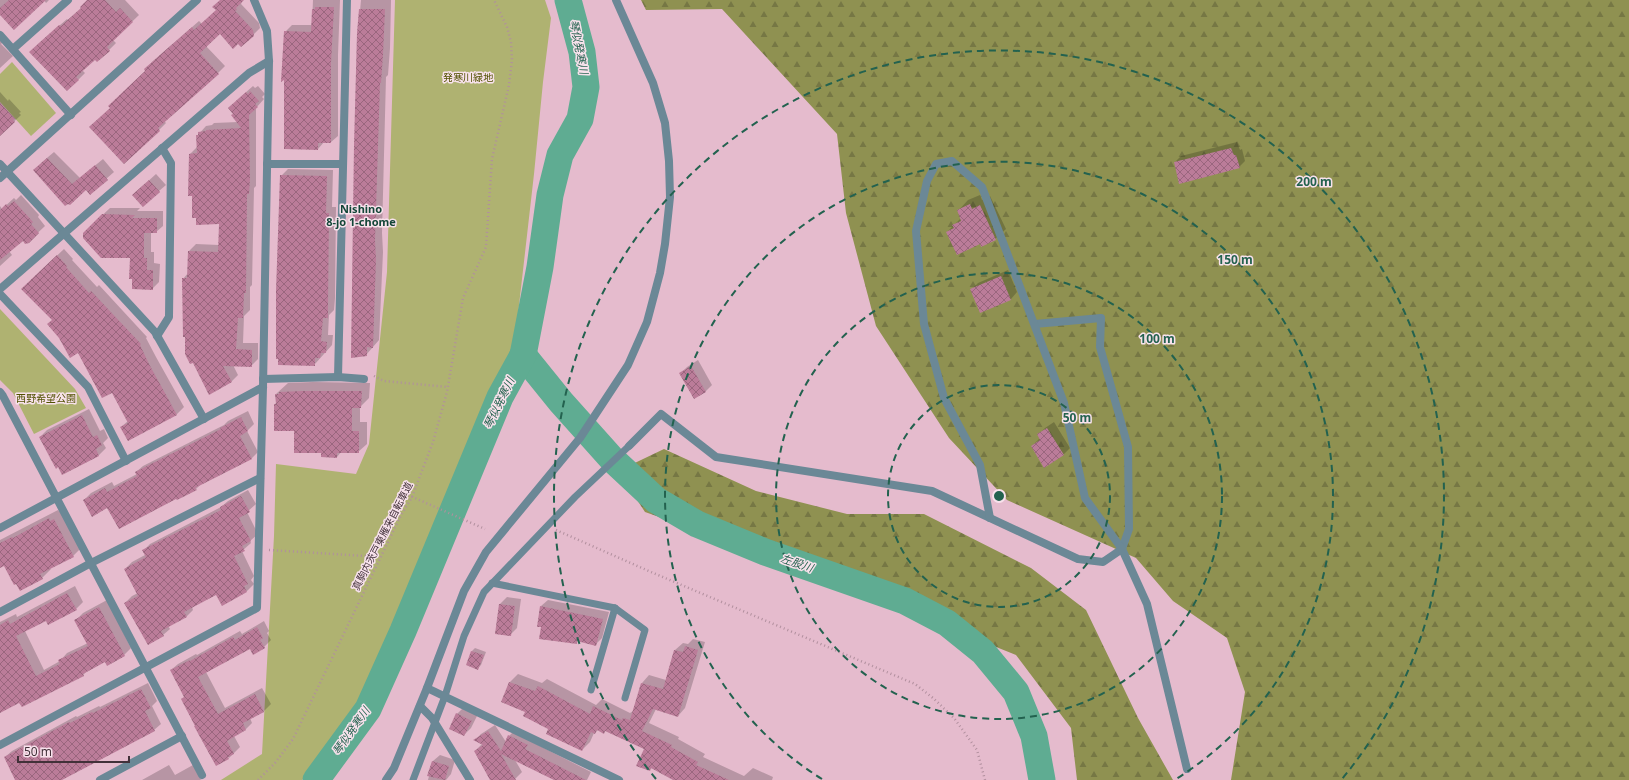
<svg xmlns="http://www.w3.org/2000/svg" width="1629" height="780" font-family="'Noto Sans','Noto Sans JP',sans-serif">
<defs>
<pattern id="forest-firs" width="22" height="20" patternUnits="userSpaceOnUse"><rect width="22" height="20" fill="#8f9151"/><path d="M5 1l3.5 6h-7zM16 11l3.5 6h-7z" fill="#767744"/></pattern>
<pattern id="building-cross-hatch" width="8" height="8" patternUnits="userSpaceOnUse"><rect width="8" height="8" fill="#bb7c99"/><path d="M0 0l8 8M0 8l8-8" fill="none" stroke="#9a667e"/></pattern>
</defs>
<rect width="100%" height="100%" fill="#e5bbcd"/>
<g fill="#afb271">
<polygon points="395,0 545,0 551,18 543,82 534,174 514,349 467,454 385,646 366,701 302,780 221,780 262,754 274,536 276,464 356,474 369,444 387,272"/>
<polygon points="12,62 56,113 31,136 0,102 0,74"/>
<polygon points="0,309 75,389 86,408 34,434 13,393 0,380"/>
</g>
<g fill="url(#forest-firs)">
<polygon points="641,0 1629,0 1629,780 1231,780 1245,692 1227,638 1173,601 1136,558 1007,500 949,438 876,326 846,213 837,134 722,9 646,10"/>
<polygon points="664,449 756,491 847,514 924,514 1031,568 1086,610 1138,718 1173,780 1077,780 1071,728 1016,655 892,605 816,560 728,541 645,512 618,471"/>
</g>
<g fill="#0003">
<polygon points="0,0 49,0 46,3 44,0 0,13"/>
<polygon points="88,0 125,0 139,15 113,40 116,43 109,50 97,61 95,58 82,70 85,73 78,80 37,45 67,19 68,20 82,8"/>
<polygon points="221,0 243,0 241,4 259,23 260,28 253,35 238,42 220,33 206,46 225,66 218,73 164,121 166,123 159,130 111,108 147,71 152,62 199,21 202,24 217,10"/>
<polygon points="313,0 340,0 338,55 338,136 331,142 324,142 318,149 285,32 292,25 312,25"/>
<polygon points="361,0 391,0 390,48 388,75 386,77 382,233 383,252 379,340 366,355 358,33"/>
<polygon points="0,39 3,42 1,44 13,56 0,68"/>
<polygon points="253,86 255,88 258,86 265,94 262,97 264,99 256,108 256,186 254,188 252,285 250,287 250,310 244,316 243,343 258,343 258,359 251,366 233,365 238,375 231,382 186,336 183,279 188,273 189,251 196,244 219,245 220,223 190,154 197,147 197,136 206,126 212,125 214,123 238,122 234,114 236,101"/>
<polygon points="0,92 8,101 9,99 21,112 19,113 21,115 0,135"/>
<polygon points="1237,142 1240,150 1242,149 1245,161 1239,167 1175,162 1181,156"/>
<polygon points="54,152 80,178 103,159 114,172 90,193 86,189 70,204 41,163"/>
<polygon points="288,169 333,170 332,207 336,207 335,298 334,310 329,315 328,335 333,335 332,345 315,364 281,176"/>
<polygon points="156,174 166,185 159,191 133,195"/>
<polygon points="21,195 39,215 38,217 45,226 28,242 23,240 9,251 12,255 0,266 0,206 2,209 14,198 16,200"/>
<polygon points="980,195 982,200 990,196 1006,229 995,239 980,243 947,232 961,218 958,211 968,200"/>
<polygon points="110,208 140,208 137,211 163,211 163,226 156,232 151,232 151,252 154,252 154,263 160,264 159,282 152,289 131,257 91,226"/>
<polygon points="64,249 73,259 72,260 97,287 99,285 147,337 146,338 156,357 184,407 177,414 128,440 121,427 128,421 113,391 53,320 29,282"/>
<polygon points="1008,270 1017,292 1011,299 981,311 971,290 978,283"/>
<polygon points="698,360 712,385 705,392 680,374 687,367"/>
<polygon points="313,382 370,383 369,398 360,407 360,422 367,422 367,444 358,452 341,452 337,457 322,452 295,430 275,404 277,402 276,394 288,383"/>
<polygon points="89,409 100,431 104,429 108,438 103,443 106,448 99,455 63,474 40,437 47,430"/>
<polygon points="248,411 254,424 247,431 258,452 251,459 202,483 196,489 108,507 84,500 91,493 112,482 114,486 137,474 136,472 143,466 224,425 228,421"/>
<polygon points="1054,422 1070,448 1063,455 1032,446 1040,438 1038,435 1045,428"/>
<polygon points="248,490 256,504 247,512 258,534 250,541 251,543 242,551 254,576 251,580 254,584 247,591 222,605 217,594 192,607 193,610 187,616 168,626 170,629 163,635 125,603 132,596 138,593 125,569 132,562 145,555 143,551 150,544 221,507 228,501"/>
<polygon points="58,510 60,512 63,510 82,547 73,556 50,568 51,569 42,578 5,564 0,567 0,540"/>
<polygon points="75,586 83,602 76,609 46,620 25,631 44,670 60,661 67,653 88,643 76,620 83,613 107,600 131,648 124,655 106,661 88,670 83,675 20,701 0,712 0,622 16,614 17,617"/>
<polygon points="507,597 521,599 517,628 510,635 500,604"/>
<polygon points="548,600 609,612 602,638 595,645 578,640 576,643 542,627 541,606"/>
<polygon points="264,621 269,631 267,633 271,640 264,647 251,648 206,672 225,708 262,688 271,704 264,711 250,718 252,723 246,729 234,736 240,747 229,758 185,697 171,670 178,664 196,654 197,655 240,631 242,634"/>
<polygon points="693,639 705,642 685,708 678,716 656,709 649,723 679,737 678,739 705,754 703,757 744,776 753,768 773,777 772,780 675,780 652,768 649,770 645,749 606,730 604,732 598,730 594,733 590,742 582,750 526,711 503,702 510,682 518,674 542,683 547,679 596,705 602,699 630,713 633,711 642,683 649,675 666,680 675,650 683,643 688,644"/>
<polygon points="475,648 486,652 481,665 478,668 467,665 472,651"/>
<polygon points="148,683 157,701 152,706 161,724 154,730 60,780 16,780 5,757 12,751 76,716 77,717 99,706 100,707"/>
<polygon points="464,707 478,714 471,728 464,735 457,714"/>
<polygon points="495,725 506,742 509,736 516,729 532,742 591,772 587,780 555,780 515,760 522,772 515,779 513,780 492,780 475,751 482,744 475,740 481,734"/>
<polygon points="440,755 455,760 451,774 446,780 428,780 433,761"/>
<polygon points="169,765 175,775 193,765 201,780 142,780"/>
</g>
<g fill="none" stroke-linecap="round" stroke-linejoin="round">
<g stroke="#5fac92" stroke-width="27">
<polyline points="523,355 561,402 612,459 656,500 697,524 765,552 905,601 947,623 983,652 1016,692 1034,736 1042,780"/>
<polyline points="316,780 368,709 403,631 500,397 523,355 540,267 550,195 560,155 580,119 586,87 582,52 568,0"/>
</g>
</g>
<g fill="url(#building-cross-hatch)">
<polygon points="9,0 46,0 14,30 0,15 0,8"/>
<polygon points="87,0 105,0 116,12 120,8 133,22 107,47 110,51 97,62 95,60 76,77 79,80 67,91 29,52 59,25 61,26 81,8 80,7"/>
<polygon points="220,0 244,0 236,8 237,10 235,11 253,30 254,36 241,47 238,44 233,49 220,34 200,53 219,74 158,128 160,131 124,164 89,127 110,108 108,106 145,71 144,69 192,27 194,30 216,10 212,7"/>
<polygon points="315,7 334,7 331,63 331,143 318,143 318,150 284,149 284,80 281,82 284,31 311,32 312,9 315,9"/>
<polygon points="359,9 385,9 383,55 381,83 380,83 375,240 376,259 373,348 367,347 367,356 351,358 354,145 357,33"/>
<polygon points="250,91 259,101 255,104 258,107 249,115 250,179 249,194 247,194 246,293 244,293 243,318 238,318 236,349 252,350 252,367 223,366 232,382 209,395 193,363 190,364 185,354 185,337 183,337 182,278 187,278 188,251 218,252 219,224 196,225 196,218 192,218 192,196 188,196 189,154 197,153 196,135 198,135 198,132 206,131 206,130 241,128 231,115 233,114 228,108 246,92 248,94"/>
<polygon points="0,103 15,119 13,120 15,122 0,136"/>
<polygon points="1231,148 1234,155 1236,155 1240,168 1179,184 1174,162"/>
<polygon points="47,158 72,184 95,165 108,180 90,195 86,190 70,205 68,204 65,206 33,170"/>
<polygon points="280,175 327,176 326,213 329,213 328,305 328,318 323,318 321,341 327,342 326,353 321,353 320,358 315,358 315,366 278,365 278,359 276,359 276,291"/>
<polygon points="149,180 160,192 143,207 132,195"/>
<polygon points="14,201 33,222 31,224 39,233 29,243 25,244 23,241 0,260 0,210 6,204 8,206"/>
<polygon points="970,204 972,209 980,205 996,240 981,247 980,244 957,255 946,232 954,228 952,225 961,221 957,210"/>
<polygon points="102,214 135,215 132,218 157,218 157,233 144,233 144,258 147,258 147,270 153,270 153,290 132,289 132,279 129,279 130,258 101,258 83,238 83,233"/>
<polygon points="57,255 67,266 66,267 89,293 91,291 141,344 140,345 149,364 177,415 128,441 120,427 128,423 112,393 102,398 78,353 70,358 59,338 47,324 52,320 21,289"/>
<polygon points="1001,276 1011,300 980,313 970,289"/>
<polygon points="691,366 706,392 694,399 679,373"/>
<polygon points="303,391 362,391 361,408 352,408 352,431 359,431 359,453 337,453 337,458 321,457 321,453 294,453 294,431 274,431 274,404 276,404 275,394 279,394 279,392"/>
<polygon points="82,415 93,437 97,435 102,445 96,449 99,456 62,475 58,467 56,469 39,437"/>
<polygon points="241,417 248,431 240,436 252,459 195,488 197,490 177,500 176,499 119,529 107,508 92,517 83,500 105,488 107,492 137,476 135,472 221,429 220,428"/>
<polygon points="1047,428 1064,455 1044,468 1031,446 1040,440 1037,434"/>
<polygon points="241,496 250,512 239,518 251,541 242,546 245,551 234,556 248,584 244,586 247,592 222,606 216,595 184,612 187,617 161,631 164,636 148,645 124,603 138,596 124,569 146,557 142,550 221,510 220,507"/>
<polygon points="49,518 50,521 54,519 74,557 40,574 43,579 20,591 16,584 14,585 4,566 0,568 0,543 12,537 13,538"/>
<polygon points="67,593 77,610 48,625 46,621 16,636 36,676 60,664 58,660 88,646 74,620 99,607 125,656 107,666 105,662 83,674 84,676 22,707 19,703 0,713 0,625 8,620 10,624"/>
<polygon points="499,604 515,606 511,636 495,634"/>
<polygon points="540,606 603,619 596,646 577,641 577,644 539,639 541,627 537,627"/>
<polygon points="257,627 263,638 260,640 265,648 253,655 250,649 198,677 218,714 255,694 264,712 243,723 246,730 227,741 234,754 228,757 229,759 216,766 194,726 195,726 181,699 184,697 170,670 190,660 190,661 233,637 235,640"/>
<polygon points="685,646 698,650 678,717 653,709 642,731 672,745 671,747 698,762 696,765 729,780 673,780 651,768 650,771 636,766 644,749 605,731 604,734 597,730 595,734 591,732 582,751 546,734 548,729 523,716 525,712 501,702 509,682 535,691 538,686 590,714 593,706 622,720 623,718 630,720 641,683 663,689 674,650 683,652"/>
<polygon points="471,651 484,655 478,670 466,665"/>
<polygon points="141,689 151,708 145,711 155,731 62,780 15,780 4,757 69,722 70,723 92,712 93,713"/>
<polygon points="456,713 472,721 464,736 449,729"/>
<polygon points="488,731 501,751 508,735 528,745 525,749 586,780 554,780 501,754 516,780 490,780 474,751 483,745 473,740"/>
<polygon points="432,761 449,766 445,780 427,776"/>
</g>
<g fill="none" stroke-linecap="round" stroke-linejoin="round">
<g stroke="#b18f9e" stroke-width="2.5" stroke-dasharray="1 3" stroke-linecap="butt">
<polyline points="374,376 384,381 448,387"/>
<polyline points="408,495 485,529"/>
<polyline points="556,530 651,572 915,684 933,698 954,718 977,750 985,780"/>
<polyline points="269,550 380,557"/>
<polyline points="258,780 275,763 293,739 401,515 412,497 433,442 447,392 463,298 486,247 492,159 509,85 512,60 511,42 507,27 494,0"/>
</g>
<g stroke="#6b8896" stroke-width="7">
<polyline points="492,583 615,608 591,690"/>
<polyline points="615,608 645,630 625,698"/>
<polyline points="413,780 445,696 464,636 484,592 575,497 629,446"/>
</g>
<g stroke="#6b8896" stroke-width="8">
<polyline points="0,35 71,115"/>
<polyline points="13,49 68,0"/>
<polyline points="0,164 155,332 204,419"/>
<polyline points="267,164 343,164"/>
<polyline points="0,178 197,0"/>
<polyline points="0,289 249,73 269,61"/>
<polyline points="0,294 88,387 126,461"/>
<polyline points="157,336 169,317 171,163 162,148"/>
<polyline points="338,377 347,0"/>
<polyline points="263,379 338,377 364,379"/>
<polyline points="0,392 3,396 202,775"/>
<polyline points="629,446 661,414 716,457 932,491 1078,559 1103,562 1122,549 1129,529 1128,447 1100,347 1101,318 1035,324"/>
<polyline points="990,518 980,465 944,398 924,324 916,231 927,181 936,164 952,161 982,187 1064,403 1085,498 1122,549 1147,604 1187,769"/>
<polyline points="0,528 263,387"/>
<polyline points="0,612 91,563 260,478"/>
<polyline points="427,688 619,780"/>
<polyline points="420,706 432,718 470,780"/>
<polyline points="0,745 257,608 263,387 269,61 267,31 254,0"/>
<polyline points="100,780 182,736"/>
<polyline points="386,780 394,768 427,688 464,591 486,552 580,438 628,365 647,322 660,273 665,244 670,197 669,161 665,123 653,83 616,0"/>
</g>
</g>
<g fill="none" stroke="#23624f" stroke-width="2" stroke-dasharray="7 5">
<circle cx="999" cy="496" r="111"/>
<circle cx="999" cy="496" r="223"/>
<path d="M822 779A334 334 0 1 1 1176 779"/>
<path d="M656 779A445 445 0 1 1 1342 779"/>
</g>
<g text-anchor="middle" stroke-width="3" stroke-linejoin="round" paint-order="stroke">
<g font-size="10" fill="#515100" stroke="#f8e2ec">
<text x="468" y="81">発寒川緑地</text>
<text x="46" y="402">西野希望公園</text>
</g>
<g font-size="10" fill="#423139" stroke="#f8e2ec">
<text transform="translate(382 536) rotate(-63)" y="4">真駒内茨戸東雁来自転車道</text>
</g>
<g font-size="11" font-style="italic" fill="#276451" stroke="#f8e2ec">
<text transform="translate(579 47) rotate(79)" y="4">琴似発寒川</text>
<text transform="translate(499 403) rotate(-64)" y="4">琴似発寒川</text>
<text transform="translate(797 563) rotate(19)" y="4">左股川</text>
<text transform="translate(351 731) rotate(-55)" y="4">琴似発寒川</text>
</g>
<g font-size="11" font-weight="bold" fill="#134638" stroke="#f8e2ec">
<text x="361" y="213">Nishino<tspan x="361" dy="13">8-jo 1-chome</tspan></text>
</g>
</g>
<circle cx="999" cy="496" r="6" fill="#23624f" stroke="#f8e2ec" stroke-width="2"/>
<g font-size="12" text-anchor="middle" font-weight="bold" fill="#23624f" stroke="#f8e2ec" stroke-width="3" stroke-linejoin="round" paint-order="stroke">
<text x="1314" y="186">200 m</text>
<text x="1235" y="264">150 m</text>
<text x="1157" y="343">100 m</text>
<text x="1077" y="422">50 m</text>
</g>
<path d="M18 756v6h111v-6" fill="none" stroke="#423139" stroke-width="2"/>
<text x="24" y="756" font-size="12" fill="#423139" stroke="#f8e2ec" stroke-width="3" paint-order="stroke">50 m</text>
</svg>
